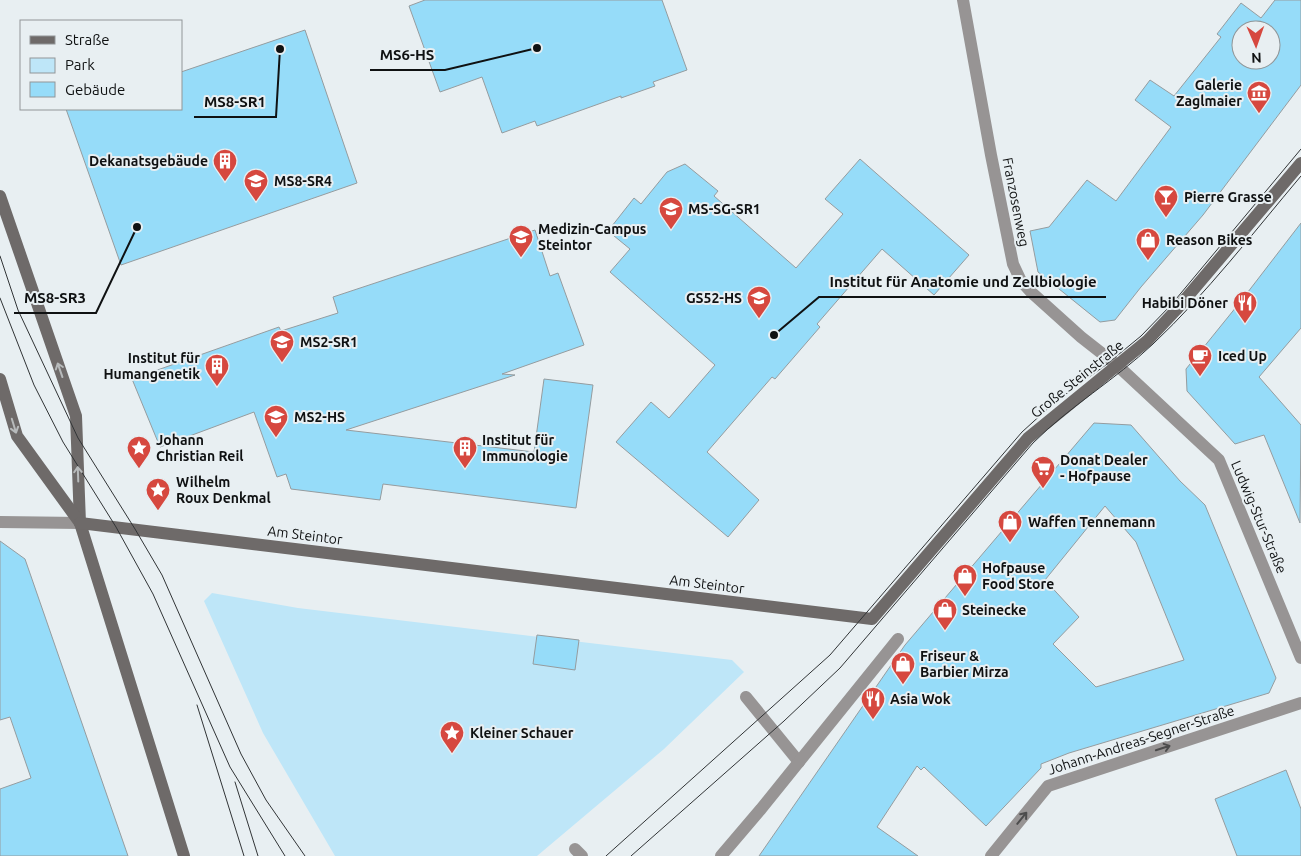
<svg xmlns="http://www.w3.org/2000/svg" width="1301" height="856" font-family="Ubuntu,sans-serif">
<rect width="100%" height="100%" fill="#e8eff2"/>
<polygon fill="#bee6f8" points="212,593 298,608 732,660 744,672 664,749 537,856 335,856 263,733 204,601"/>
<g fill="#96dcf9" stroke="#959c9f" fill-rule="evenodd">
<polygon points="425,0 662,0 687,70 653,82 655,86 621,98 621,96 537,126 535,121 502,133 482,77 440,92 409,6"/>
<path d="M1275 0H1301V85L1203 215 1141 287 1115 320 1100 322 1038 272 1030 231 1049 227 1087 180 1116 201 1171 127 1135 100 1150 80 1174 96 1221 37 1217 34 1241 3 1261 18ZM1241 30H1271V60H1241Z"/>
<polygon points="305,30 357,183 121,265 66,109 181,109 181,72"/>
<polygon points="860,159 969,255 934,295 882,249 817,324 820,327 775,379 772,377 707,452 759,500 728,537 616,442 651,402 669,418 715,365 610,272 630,249 608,231 634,198 641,204 667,172 685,164 718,191 714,196 796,268 843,214 825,199"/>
<polygon points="1301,223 1301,328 1259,377 1301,425 1300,523 1264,435 1235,444 1187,391 1186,369 1241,301"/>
<polygon points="535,230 550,276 558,273 584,345 502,374 515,375 346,430 534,452 544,379 593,385 576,508 383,484 380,500 291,489 286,474 277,477 254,412 160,447 132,379 279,327 281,331 338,313 333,297"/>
<path d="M1094 423 1131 425 1180 481 1205 505 1276 678 1269 693 1069 753 1041 764V768L986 826 924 767 921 770 917 766 877 827 918 856H759L905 645ZM1105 506 1136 542 1184 660 1096 687 1053 644 1079 617 1045 580Z"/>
<polygon points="0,541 25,559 128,856 0,856 0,789 31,778 10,717 0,720"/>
<polygon points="537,635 579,640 575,670 533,664"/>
<polygon points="1286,770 1301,809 1301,856 1237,856 1215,799"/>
</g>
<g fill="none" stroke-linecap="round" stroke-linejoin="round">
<g stroke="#979494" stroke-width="12">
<polyline points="963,0 991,155 1013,264 1021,281 1031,292 1081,337 1118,366 1219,460 1301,658"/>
<polyline points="0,522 80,523"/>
<polyline points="746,697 799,762"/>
<polyline points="575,849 582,856"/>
<polyline points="721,856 761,809 898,639"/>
<polyline points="991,856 1048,786 1301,703"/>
</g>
<g stroke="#6e6a69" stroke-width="12">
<polyline points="0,196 76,416 80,523 184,856"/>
<polyline points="0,379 17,436 80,523"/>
<polyline points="80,523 872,619 1028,438 1147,341 1176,310 1301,163"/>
</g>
<g stroke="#313436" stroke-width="1">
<polyline points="0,256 18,310 78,438 135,529 162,575 241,754 266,800 305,856"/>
<polyline points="0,298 34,385 63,442 116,527 153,594 230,767 285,856"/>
<polyline points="197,705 244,856"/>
<polyline points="235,782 258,856"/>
<polyline points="606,856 830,655 1022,432 1055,402 1107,364 1141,336 1171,305 1301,149"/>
<path d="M631 856 784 721 840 668 1033 443C1070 406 1115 380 1153 344 1207 293 1253 233 1301 176"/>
</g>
</g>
<defs><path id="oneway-shaft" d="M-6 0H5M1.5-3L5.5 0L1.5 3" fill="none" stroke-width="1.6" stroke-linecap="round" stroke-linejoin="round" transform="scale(1.25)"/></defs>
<g stroke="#b7babb">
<use href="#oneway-shaft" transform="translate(60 370) rotate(-109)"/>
<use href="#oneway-shaft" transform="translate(14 426) rotate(73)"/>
<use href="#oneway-shaft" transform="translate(78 474) rotate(-92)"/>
</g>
<g stroke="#4c4c4c">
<use href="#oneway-shaft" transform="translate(1163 748) rotate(-18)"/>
<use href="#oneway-shaft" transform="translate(1022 818) rotate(-51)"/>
</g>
<defs>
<symbol id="museum-pin" viewBox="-11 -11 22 30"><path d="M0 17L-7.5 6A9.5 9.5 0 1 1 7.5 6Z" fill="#d6483f" stroke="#e8eff2"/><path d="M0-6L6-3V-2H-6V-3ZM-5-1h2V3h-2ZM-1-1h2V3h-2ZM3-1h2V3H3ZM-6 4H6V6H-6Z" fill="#fff"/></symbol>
<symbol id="building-pin" viewBox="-11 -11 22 30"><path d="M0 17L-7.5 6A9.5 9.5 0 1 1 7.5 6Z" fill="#d6483f" stroke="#e8eff2"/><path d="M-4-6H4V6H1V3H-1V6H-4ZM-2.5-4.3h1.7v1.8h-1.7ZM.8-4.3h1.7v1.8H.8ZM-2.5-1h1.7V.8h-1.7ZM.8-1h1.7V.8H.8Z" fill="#fff"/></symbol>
<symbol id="university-pin" viewBox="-11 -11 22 30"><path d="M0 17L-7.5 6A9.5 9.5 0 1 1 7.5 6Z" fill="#d6483f" stroke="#e8eff2"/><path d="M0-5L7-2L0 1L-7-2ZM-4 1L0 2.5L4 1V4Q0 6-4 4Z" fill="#fff"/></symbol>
<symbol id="bar-pin" viewBox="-11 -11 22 30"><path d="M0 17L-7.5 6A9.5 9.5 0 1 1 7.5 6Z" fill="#d6483f" stroke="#e8eff2"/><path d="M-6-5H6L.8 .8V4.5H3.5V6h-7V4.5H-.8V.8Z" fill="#fff"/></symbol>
<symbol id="shop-pin" viewBox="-11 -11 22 30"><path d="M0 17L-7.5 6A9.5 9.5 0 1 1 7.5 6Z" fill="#d6483f" stroke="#e8eff2"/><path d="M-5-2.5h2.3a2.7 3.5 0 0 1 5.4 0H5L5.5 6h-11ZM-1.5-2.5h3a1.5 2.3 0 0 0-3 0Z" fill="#fff"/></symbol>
<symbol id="restaurant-pin" viewBox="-11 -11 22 30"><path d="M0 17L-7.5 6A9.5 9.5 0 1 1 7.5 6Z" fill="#d6483f" stroke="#e8eff2"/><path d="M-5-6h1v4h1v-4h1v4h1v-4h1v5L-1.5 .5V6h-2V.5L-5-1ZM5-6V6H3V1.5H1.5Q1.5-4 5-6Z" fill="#fff"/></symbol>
<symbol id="cafe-pin" viewBox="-11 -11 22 30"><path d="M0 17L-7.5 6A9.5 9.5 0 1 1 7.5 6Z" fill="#d6483f" stroke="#e8eff2"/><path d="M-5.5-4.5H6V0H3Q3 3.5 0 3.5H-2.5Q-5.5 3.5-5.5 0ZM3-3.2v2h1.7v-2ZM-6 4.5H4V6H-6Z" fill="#fff"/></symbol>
<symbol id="sight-pin" viewBox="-11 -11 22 30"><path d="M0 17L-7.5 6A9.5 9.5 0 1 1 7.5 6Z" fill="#d6483f" stroke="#e8eff2"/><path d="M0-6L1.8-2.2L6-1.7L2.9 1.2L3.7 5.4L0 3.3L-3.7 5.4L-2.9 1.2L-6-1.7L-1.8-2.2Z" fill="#fff"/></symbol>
<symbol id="supermarket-pin" viewBox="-11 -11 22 30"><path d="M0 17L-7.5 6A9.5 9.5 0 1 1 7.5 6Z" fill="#d6483f" stroke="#e8eff2"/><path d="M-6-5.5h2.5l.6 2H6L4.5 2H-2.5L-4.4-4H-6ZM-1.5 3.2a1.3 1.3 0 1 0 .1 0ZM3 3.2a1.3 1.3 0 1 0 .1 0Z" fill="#fff"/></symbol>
</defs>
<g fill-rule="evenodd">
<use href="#museum-pin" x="1245" y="79" width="28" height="38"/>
<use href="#building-pin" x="211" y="147" width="28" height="38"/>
<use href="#university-pin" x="242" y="167" width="28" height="38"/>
<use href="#bar-pin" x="1152" y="183" width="28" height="38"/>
<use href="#university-pin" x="657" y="195" width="28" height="38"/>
<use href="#university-pin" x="507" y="223" width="28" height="38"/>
<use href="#shop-pin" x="1134" y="226" width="28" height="38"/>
<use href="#university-pin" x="745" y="284" width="28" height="38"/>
<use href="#restaurant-pin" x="1231" y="289" width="28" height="38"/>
<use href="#university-pin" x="268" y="328" width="28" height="38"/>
<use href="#cafe-pin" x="1186" y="342" width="28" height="38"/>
<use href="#building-pin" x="203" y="352" width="28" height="38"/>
<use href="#university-pin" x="262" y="403" width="28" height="38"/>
<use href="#sight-pin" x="125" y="434" width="28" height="38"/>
<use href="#building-pin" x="451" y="434" width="28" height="38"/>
<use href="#supermarket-pin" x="1029" y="454" width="28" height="38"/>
<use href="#sight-pin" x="144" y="476" width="28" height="38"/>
<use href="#shop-pin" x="996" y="508" width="28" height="38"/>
<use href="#shop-pin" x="951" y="562" width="28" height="38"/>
<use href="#shop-pin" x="931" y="596" width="28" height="38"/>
<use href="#shop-pin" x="889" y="650" width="28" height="38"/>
<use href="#restaurant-pin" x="859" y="685" width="28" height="38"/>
<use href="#sight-pin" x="438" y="719" width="28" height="38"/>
</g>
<g text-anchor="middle" stroke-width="4" stroke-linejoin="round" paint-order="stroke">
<g font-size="14" font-weight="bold" fill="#0f1112" stroke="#e8eff2" text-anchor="start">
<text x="1242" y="90" text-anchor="end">Galerie<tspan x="1242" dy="16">Zaglmaier</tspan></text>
<text x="208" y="166" text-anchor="end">Dekanatsgebäude</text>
<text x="274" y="186">MS8-SR4</text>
<text x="1184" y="202">Pierre Grasse</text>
<text x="688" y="214">MS-SG-SR1</text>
<text x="538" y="234">Medizin-Campus<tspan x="538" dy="16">Steintor</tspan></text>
<text x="1166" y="245">Reason Bikes</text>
<text x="742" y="303" text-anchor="end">GS52-HS</text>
<text x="1228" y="308" text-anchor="end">Habibi Döner</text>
<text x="300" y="347">MS2-SR1</text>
<text x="1218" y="361">Iced Up</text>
<text x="200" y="363" text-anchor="end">Institut für<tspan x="200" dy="16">Humangenetik</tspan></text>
<text x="294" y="422">MS2-HS</text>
<text x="156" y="445">Johann<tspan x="156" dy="16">Christian Reil</tspan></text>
<text x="482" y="445">Institut für<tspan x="482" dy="16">Immunologie</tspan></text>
<text x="1060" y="465">Donat Dealer<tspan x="1060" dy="16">- Hofpause</tspan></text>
<text x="176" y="487">Wilhelm<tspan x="176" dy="16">Roux Denkmal</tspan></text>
<text x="1028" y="527">Waffen Tennemann</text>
<text x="982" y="573">Hofpause<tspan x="982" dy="16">Food Store</tspan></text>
<text x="962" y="615">Steinecke</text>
<text x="920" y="661">Friseur &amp;<tspan x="920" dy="16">Barbier Mirza</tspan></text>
<text x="890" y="704">Asia Wok</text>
<text x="470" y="738">Kleiner Schauer</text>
</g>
<g font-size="14" fill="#0f1112" stroke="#e8eff2">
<text transform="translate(1016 202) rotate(79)" y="5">Franzosenweg</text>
<text transform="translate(1077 379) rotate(-39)" y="5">Große Steinstraße</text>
<text transform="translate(1259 517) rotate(67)" y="5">Ludwig-Stur-Straße</text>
<text transform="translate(305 535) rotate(7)" y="5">Am Steintor</text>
<text transform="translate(707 584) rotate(7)" y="5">Am Steintor</text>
<text transform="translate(1141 740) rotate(-18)" y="5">Johann-Andreas-Segner-Straße</text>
</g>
</g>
<path fill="none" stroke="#0f1112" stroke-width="2" d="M537 48L445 70H370M280 49L276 117H194M774 335L819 297H1106M137 227L96 313H14"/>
<g fill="#0f1112" stroke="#e8eff2" stroke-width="2">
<circle cx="537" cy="48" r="5"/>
<circle cx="280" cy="49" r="5"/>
<circle cx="774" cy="335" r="5"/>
<circle cx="137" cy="227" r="5"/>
</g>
<g font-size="15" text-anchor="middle" font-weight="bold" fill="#0f1112" stroke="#e8eff2" stroke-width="4" stroke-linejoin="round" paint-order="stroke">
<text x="407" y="60">MS6-HS</text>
<text x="235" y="107">MS8-SR1</text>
<text x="963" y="287">Institut für Anatomie und Zellbiologie</text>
<text x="55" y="303">MS8-SR3</text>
</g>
<rect x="20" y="20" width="162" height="90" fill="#e8eff2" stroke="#919698"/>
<rect x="30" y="36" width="25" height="8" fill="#6e6a69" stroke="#919698"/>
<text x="65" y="45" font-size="15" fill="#0f1112">Straße</text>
<rect x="30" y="58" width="25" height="15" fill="#bee6f8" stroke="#919698"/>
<text x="65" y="70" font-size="15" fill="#0f1112">Park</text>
<rect x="30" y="82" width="25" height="15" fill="#96dcf9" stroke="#919698"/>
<text x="65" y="95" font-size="15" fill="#0f1112">Gebäude</text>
<g transform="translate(1256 45) rotate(178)"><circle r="24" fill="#e8eff2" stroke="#919698"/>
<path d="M0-4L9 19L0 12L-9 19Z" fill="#d6483f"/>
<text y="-8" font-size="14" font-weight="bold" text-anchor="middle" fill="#0f1112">N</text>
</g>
</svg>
